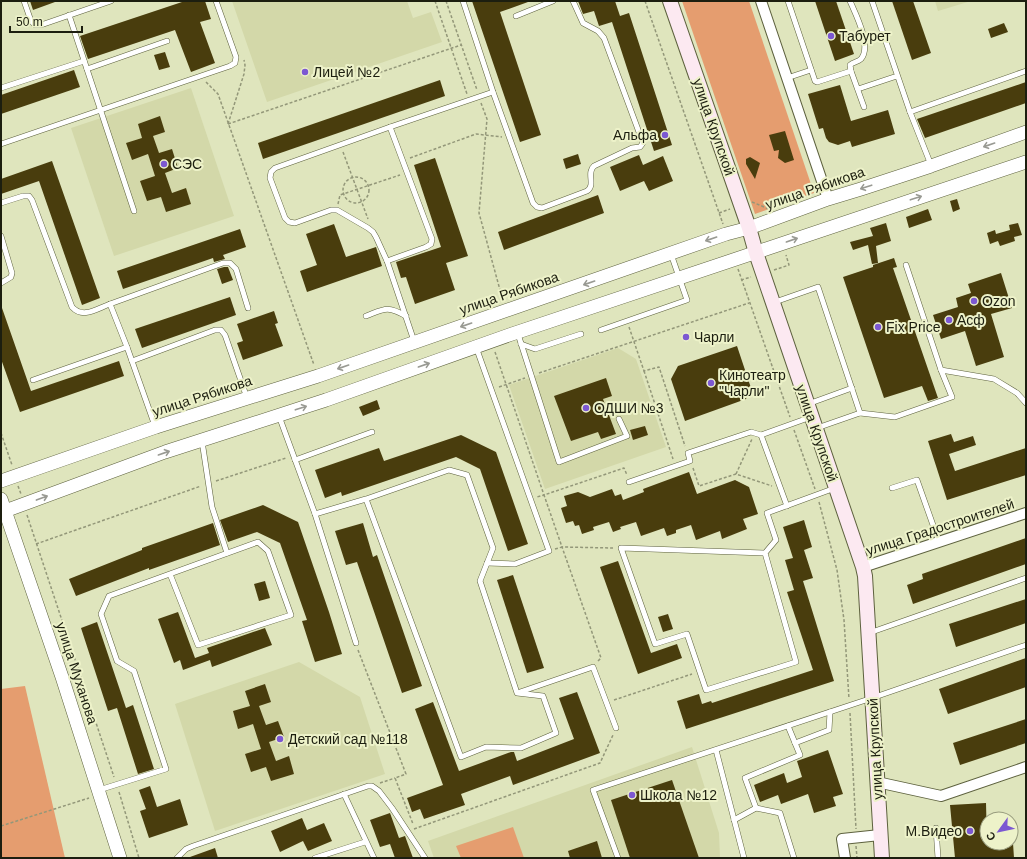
<svg xmlns="http://www.w3.org/2000/svg" width="1027" height="859" font-family="Helvetica,sans-serif">
<rect width="100%" height="100%" fill="#dfe5bd"/>
<g fill="#d3d8a9">
<polygon points="232,1 407,1 413,18 431,12 442,42 267,102"/>
<polygon points="935,1 971,1 938,11"/>
<polygon points="191,88 234,216 114,256 71,128"/>
<polygon points="618,348 636,359 666,447 545,489 509,385"/>
<polygon points="299,662 360,697 385,774 215,831 175,704"/>
<polygon points="692,747 719,833 720,858 434,858 428,841"/>
</g>
<g fill="#e59d6f">
<polygon points="682,1 749,1 814,193 755,214"/>
<polygon points="25,686 65,858 1,858 1,689"/>
<polygon points="513,827 524,858 461,858 456,846"/>
</g>
<g fill="#493d0d">
<polygon points="30,1 55,1 55,2 33,10"/>
<polygon points="185,1 205,1 211,19 200,22 215,63 191,72 175,30 88,59 80,36"/>
<polygon points="472,1 528,1 528,2 500,12 541,135 520,142"/>
<polygon points="578,1 615,1 620,16 629,13 672,145 654,151 612,22 599,26 594,11 583,14"/>
<polygon points="815,1 836,1 854,54 835,61"/>
<polygon points="892,1 913,1 931,53 912,60"/>
<polygon points="1004,23 1008,32 991,38 988,29"/>
<polygon points="165,52 170,67 159,70 154,55"/>
<polygon points="74,70 80,87 1,114 1,95"/>
<polygon points="440,80 445,96 263,159 258,143"/>
<polygon points="1026,82 1026,103 925,138 917,119"/>
<polygon points="840,85 851,121 888,110 895,134 852,147 850,141 838,145 829,142 826,138 823,128 819,129 808,94"/>
<polygon points="160,116 165,132 153,136 159,153 172,149 178,168 165,173 172,193 186,188 191,204 166,212 161,197 147,201 140,181 155,176 148,154 132,160 126,143 142,138 138,124"/>
<polygon points="785,131 794,160 785,163 778,158 779,150 774,151 769,135"/>
<polygon points="578,154 581,164 566,169 563,159"/>
<polygon points="639,155 643,165 663,156 673,181 649,191 644,181 620,191 610,167"/>
<polygon points="750,157 760,163 755,179 746,164 746,159"/>
<polygon points="435,158 468,256 446,263 455,290 415,304 406,277 401,278 396,262 441,247 414,165"/>
<polygon points="52,161 100,298 82,305 39,181 1,194 1,179"/>
<polygon points="598,195 604,213 504,250 498,232"/>
<polygon points="957,199 960,209 953,212 950,201"/>
<polygon points="928,209 932,220 909,228 906,217"/>
<polygon points="886,223 891,241 876,246 878,263 872,264 868,245 853,250 850,242 873,236 870,228"/>
<polygon points="1018,223 1022,235 1014,237 1015,241 1000,246 998,241 990,244 987,233 995,230 996,234 1010,230 1009,225"/>
<polygon points="334,224 346,257 376,247 382,266 307,292 300,271 317,265 306,234"/>
<polygon points="240,229 246,247 223,255 225,259 214,262 213,258 123,289 117,271"/>
<polygon points="894,258 897,267 893,268 938,398 928,401 922,386 884,398 843,277 873,267 873,265"/>
<polygon points="224,267 228,267 233,280 222,284 217,269"/>
<polygon points="1001,273 1012,308 991,314 1004,357 976,366 965,331 941,339 933,315 958,307 956,298 971,293 968,284"/>
<polygon points="230,297 236,315 142,348 135,329"/>
<polygon points="1,308 2,308 31,391 119,361 124,376 20,412 1,359"/>
<polygon points="274,311 278,323 275,324 283,346 243,360 237,343 243,341 237,324"/>
<polygon points="737,346 751,388 746,399 685,421 671,379 678,366"/>
<polygon points="606,378 612,396 603,399 616,434 601,439 598,432 571,441 554,396"/>
<polygon points="377,400 380,409 363,416 359,407"/>
<polygon points="645,426 648,435 633,440 630,430"/>
<polygon points="951,434 954,442 973,436 976,445 949,454 955,471 1026,448 1026,475 947,500 928,441"/>
<polygon points="461,435 496,452 528,544 508,551 480,469 456,457 342,496 341,492 325,498 315,470 379,448 384,461"/>
<polygon points="689,472 697,494 735,480 749,487 758,514 743,519 747,529 722,539 720,531 696,540 691,525 676,530 676,533 667,536 664,528 641,536 636,522 620,527 621,529 613,532 609,522 593,527 594,530 582,534 579,525 575,526 573,521 566,523 561,508 567,506 564,496 578,492 590,497 612,489 615,496 621,494 623,500 644,492 643,489"/>
<polygon points="263,505 298,522 329,612 342,654 315,662 302,621 307,620 280,543 257,532 228,542 220,520"/>
<polygon points="804,520 812,547 804,550 813,578 803,581 834,681 686,729 677,701 699,694 702,704 711,701 712,703 813,670 787,592 794,590 785,560 793,558 783,527"/>
<polygon points="213,523 220,545 149,570 149,568 76,596 69,579 142,550 142,548"/>
<polygon points="363,523 373,557 377,555 422,686 402,693 357,562 346,565 335,531"/>
<polygon points="1026,538 1026,564 913,604 907,585 923,579 922,574"/>
<polygon points="618,561 651,653 677,644 682,658 638,674 600,567"/>
<polygon points="513,575 544,668 527,673 497,580"/>
<polygon points="265,581 270,598 259,601 254,584"/>
<polygon points="1026,599 1026,623 956,647 949,624"/>
<polygon points="178,612 195,658 209,653 207,648 265,628 272,645 212,667 210,660 183,670 180,660 174,663 158,619"/>
<polygon points="668,614 673,629 663,632 658,617"/>
<polygon points="97,622 126,708 133,705 154,769 138,774 117,708 108,711 81,628"/>
<polygon points="1026,658 1026,687 948,714 939,689"/>
<polygon points="265,684 271,702 259,706 266,725 278,721 284,737 269,742 276,761 289,756 294,774 271,781 266,767 251,772 245,754 261,749 253,724 238,729 233,711 250,706 245,691"/>
<polygon points="577,692 600,753 513,785 510,776 461,794 465,805 424,819 420,809 412,812 407,798 443,785 415,709 433,702 459,771 511,752 514,752 517,761 574,739 559,698"/>
<polygon points="1026,719 1026,743 960,765 953,743"/>
<polygon points="828,750 843,794 833,797 836,806 814,813 808,794 781,804 778,795 760,802 754,785 784,773 787,783 802,777 797,761"/>
<polygon points="672,780 699,858 630,858 611,800"/>
<polygon points="150,786 157,807 180,799 188,825 149,838 140,811 146,809 139,790"/>
<polygon points="986,803 987,843 1013,843 1014,858 955,858 950,805"/>
<polygon points="390,813 399,838 405,836 413,858 395,858 390,844 380,847 370,820"/>
<polygon points="302,818 307,830 324,823 332,841 308,851 303,841 280,852 271,831"/>
<polygon points="597,841 602,858 570,858 568,851"/>
<polygon points="215,848 218,858 190,858 190,857"/>
</g>
<g fill="none" stroke-linecap="round" stroke-linejoin="round">
<defs>
<g id="service">
<polyline points="24,1 31,21 35,25 41,25 111,1"/>
<path d="M463 1 493 92 533 203 537 207 542 208 587 191C596 185 586 173 594 166L632 148 640 147 643 143 604 38 598 31 583 23 573 1"/>
<polyline points="788,1 815,81 817,82 851,71 864,107"/>
<path d="M850 1C856 15 872 46 861 59 858 62 853 62 850 65L851 71"/>
<polyline points="872,1 910,112 1026,71"/>
<polyline points="69,15 134,211"/>
<polyline points="516,16 553,1"/>
<polyline points="87,69 167,41"/>
<polyline points="787,78 811,70"/>
<polyline points="1,88 84,61"/>
<polyline points="858,89 894,77"/>
<polyline points="910,112 931,165"/>
<polyline points="1,144 230,66 235,63 236,57 216,1"/>
<path d="M1 203 23 196H29L32 200 72 307C83 319 96 309 110 304L127 347"/>
<polyline points="1,236 12,273 11,277 1,283"/>
<polyline points="387,261 426,247 431,244 432,239 390,127"/>
<polyline points="906,265 941,370 994,379 1017,393 1026,403"/>
<polyline points="775,302 818,287 860,413 817,428"/>
<polyline points="110,304 223,263 230,263 236,269 248,308"/>
<path d="M366 316C384 309 387 305 406 316"/>
<polyline points="601,330 687,300 671,254"/>
<polyline points="518,334 559,462 627,436 619,419"/>
<polyline points="414,341 387,261 376,237 373,232 368,228 337,210 331,210 295,223 289,222 285,218 270,178 271,172 275,168 390,127 493,92"/>
<polyline points="521,344 535,349 581,334"/>
<polyline points="476,347 549,551 515,564 487,563"/>
<polyline points="132,361 215,330 221,330 225,335 247,398"/>
<polyline points="33,380 127,347 155,426"/>
<polyline points="808,404 852,388"/>
<polyline points="860,413 895,417 952,397 941,370"/>
<polyline points="279,416 315,514 366,499 461,757 486,747 521,748 556,733 543,696 517,693 480,581 493,548 467,475 449,470 366,499"/>
<polyline points="202,441 212,507 227,553"/>
<polyline points="295,460 372,432"/>
<polyline points="629,482 690,461 688,453 751,432 761,435"/>
<polyline points="892,488 917,480 939,542"/>
<polyline points="787,506 761,435 811,417"/>
<polyline points="315,514 356,643"/>
<polyline points="765,553 621,548 655,644 687,634 706,690 796,662 765,553 776,540 767,513 835,488"/>
<polyline points="869,633 1026,578"/>
<polyline points="520,692 593,667 616,728"/>
<polyline points="795,743 829,730 830,712"/>
<polyline points="716,750 744,858"/>
<polyline points="99,790 166,769 134,671 117,661 101,614 109,596 258,542 268,551 291,615 198,645 170,574"/>
<polyline points="344,794 374,858"/>
<polyline points="756,808 780,813 794,858"/>
<polyline points="734,820 756,808 745,778 800,755 788,726"/>
<polyline points="936,828 938,858"/>
<polyline points="177,858 186,849 193,846 368,786 372,786 379,791 392,808 425,858"/>
<polyline points="315,858 365,842"/>
<polyline points="618,858 593,790 872,698 1026,645"/>
</g>
<g id="minor">
<polyline points="761,1 828,199"/>
<polyline points="863,567 1026,513"/>
<polyline points="877,782 941,796 1026,767"/>
<polyline points="845,858 842,839 880,835"/>
</g>
<g id="tertiary">
<polyline points="1,481 156,427 318,376 726,234 749,228 828,199 861,189 931,166 1026,132"/>
<polyline points="1,499 62,677 120,858"/>
<polyline points="5,511 165,452 326,400 512,334 1026,162"/>
</g>
<polyline id="secondary" points="670,1 749,228 756,253 863,567 865,576 882,858"/>
</defs>
<use href="#service" stroke="#5d613e" stroke-width="6"/>
<use href="#minor" stroke="#5d613e" stroke-width="12"/>
<use href="#tertiary" stroke="#5d613e" stroke-width="14"/>
<use href="#secondary" stroke="#5d613e" stroke-width="16"/>
<g stroke="#939779" stroke-width="1.5" stroke-dasharray="3 2" stroke-linecap="butt">
<polyline points="435,1 467,94"/>
<polyline points="446,1 477,90"/>
<polyline points="645,1 723,224"/>
<polyline points="206,82 218,94 314,365"/>
<polyline points="481,103 487,119 479,213 503,301"/>
<polyline points="228,124 461,45"/>
<polyline points="228,124 244,74 245,65 244,60"/>
<polyline points="343,152 368,219"/>
<polyline points="410,158 476,134 502,137"/>
<circle cx="356" cy="190" r="13"/>
<polyline points="752,202 769,209"/>
<polyline points="338,204 340,195 400,175"/>
<polyline points="719,213 730,209"/>
<polyline points="738,269 790,417"/>
<polyline points="774,270 789,265 786,255"/>
<polyline points="741,280 751,277"/>
<polyline points="629,327 644,371 659,367 685,446"/>
<polyline points="495,352 544,495 537,497"/>
<polyline points="644,371 673,459"/>
<polyline points="539,373 749,303"/>
<polyline points="499,387 525,378"/>
<polyline points="794,430 815,489"/>
<polyline points="1,433 12,465"/>
<polyline points="693,468 699,486 736,474 772,486"/>
<polyline points="736,474 752,439"/>
<polyline points="216,481 286,458"/>
<polyline points="18,486 21,494"/>
<polyline points="819,502 837,570 844,620 849,699"/>
<polyline points="27,515 114,777"/>
<polyline points="36,544 201,486"/>
<polyline points="555,549 562,547 544,495 624,468 627,475"/>
<polyline points="358,650 406,774 395,778 413,824"/>
<polyline points="598,661 601,658 562,547 613,548"/>
<polyline points="614,700 692,674"/>
<polyline points="850,713 856,829"/>
<polyline points="380,783 395,778"/>
<polyline points="119,792 139,858"/>
<polyline points="1,826 89,798"/>
<polyline points="414,829 600,763 613,735"/>
<polyline points="856,846 857,858"/>
</g>
<use href="#service" stroke="#fff" stroke-width="5"/>
<use href="#minor" stroke="#fff" stroke-width="10"/>
<use href="#tertiary" stroke="#fff" stroke-width="13"/>
<use href="#secondary" stroke="#fce9f1" stroke-width="14"/>
</g>
<defs><path id="oneway-shaft" d="M-6 0H5M1.5-3L5.5 0L1.5 3" fill="none" stroke-width="1.6" stroke-linecap="round" stroke-linejoin="round"/></defs>
<g stroke="#999a93">
<use href="#oneway-shaft" transform="translate(989 145) rotate(161)"/>
<use href="#oneway-shaft" transform="translate(866 187) rotate(162)"/>
<use href="#oneway-shaft" transform="translate(916 198) rotate(-18)"/>
<use href="#oneway-shaft" transform="translate(711 239) rotate(161)"/>
<use href="#oneway-shaft" transform="translate(792 240) rotate(-19)"/>
<use href="#oneway-shaft" transform="translate(589 283) rotate(161)"/>
<use href="#oneway-shaft" transform="translate(466 325) rotate(161)"/>
<use href="#oneway-shaft" transform="translate(424 365) rotate(-19)"/>
<use href="#oneway-shaft" transform="translate(343 367) rotate(161)"/>
<use href="#oneway-shaft" transform="translate(301 408) rotate(-18)"/>
<use href="#oneway-shaft" transform="translate(164 453) rotate(-19)"/>
<use href="#oneway-shaft" transform="translate(42 498) rotate(-20)"/>
</g>
<g fill="#7c58d2" stroke="#edf2c9" stroke-width="1.5">
<circle cx="831" cy="36" r="4"/>
<circle cx="305" cy="72" r="4"/>
<circle cx="665" cy="135" r="4"/>
<circle cx="164" cy="164" r="4"/>
<circle cx="974" cy="301" r="4"/>
<circle cx="949" cy="320" r="4"/>
<circle cx="878" cy="327" r="4"/>
<circle cx="686" cy="337" r="4"/>
<circle cx="711" cy="383" r="4"/>
<circle cx="586" cy="408" r="4"/>
<circle cx="280" cy="739" r="4"/>
<circle cx="632" cy="795" r="4"/>
<circle cx="970" cy="831" r="4"/>
</g>
<g text-anchor="middle" stroke-width="4" stroke-linejoin="round" paint-order="stroke">
<g font-size="14" fill="#1c1e0f" stroke="#edf2c9" text-anchor="start">
<text x="839" y="41">Табурет</text>
<text x="313" y="77">Лицей №2</text>
<text x="657" y="140" text-anchor="end">Альфа</text>
<text x="172" y="169">СЭС</text>
<text x="982" y="306">Ozon</text>
<text x="957" y="325">Асф</text>
<text x="886" y="332">Fix Price</text>
<text x="694" y="342">Чарли</text>
<text x="719" y="380">Кинотеатр<tspan x="719" dy="16">"Чарли"</tspan></text>
<text x="594" y="413">ОДШИ №3</text>
<text x="288" y="744">Детский сад №118</text>
<text x="640" y="800">Школа №12</text>
<text x="962" y="836" text-anchor="end">М.Видео</text>
</g>
<g font-size="14" fill="#1c1e0f" stroke="#edf2c9">
<text transform="translate(714 127) rotate(71)" y="5">улица Крупской</text>
<text transform="translate(815 188) rotate(-19)" y="5">улица Рябикова</text>
<text transform="translate(509 293) rotate(-19)" y="5">улица Рябикова</text>
<text transform="translate(202 396) rotate(-18)" y="5">улица Рябикова</text>
<text transform="translate(817 433) rotate(71)" y="5">улица Крупской</text>
<text transform="translate(940 527) rotate(-18)" y="5">улица Градостроителей</text>
<text transform="translate(77 673) rotate(72)" y="5">улица Муханова</text>
<text transform="translate(875 749) rotate(-93)" y="5">улица Крупской</text>
</g>
</g>
<rect width="1027" height="859" fill="none" stroke="#1c1e0f" stroke-width="4"/>
<g transform="translate(999 831) rotate(237)"><circle r="19" fill="#edf2c9" stroke="#999d7f"/>
<path d="M0-3L7 15L0 10L-7 15Z" fill="#7c58d2"/>
<text y="-6" font-size="11" font-weight="bold" text-anchor="middle" fill="#1c1e0f">С</text>
</g>
<path d="M10 26v6h72v-6" fill="none" stroke="#1c1e0f" stroke-width="2"/>
<text x="16" y="26" font-size="12" fill="#1c1e0f" stroke="#edf2c9" stroke-width="3" paint-order="stroke">50 m</text>
</svg>
